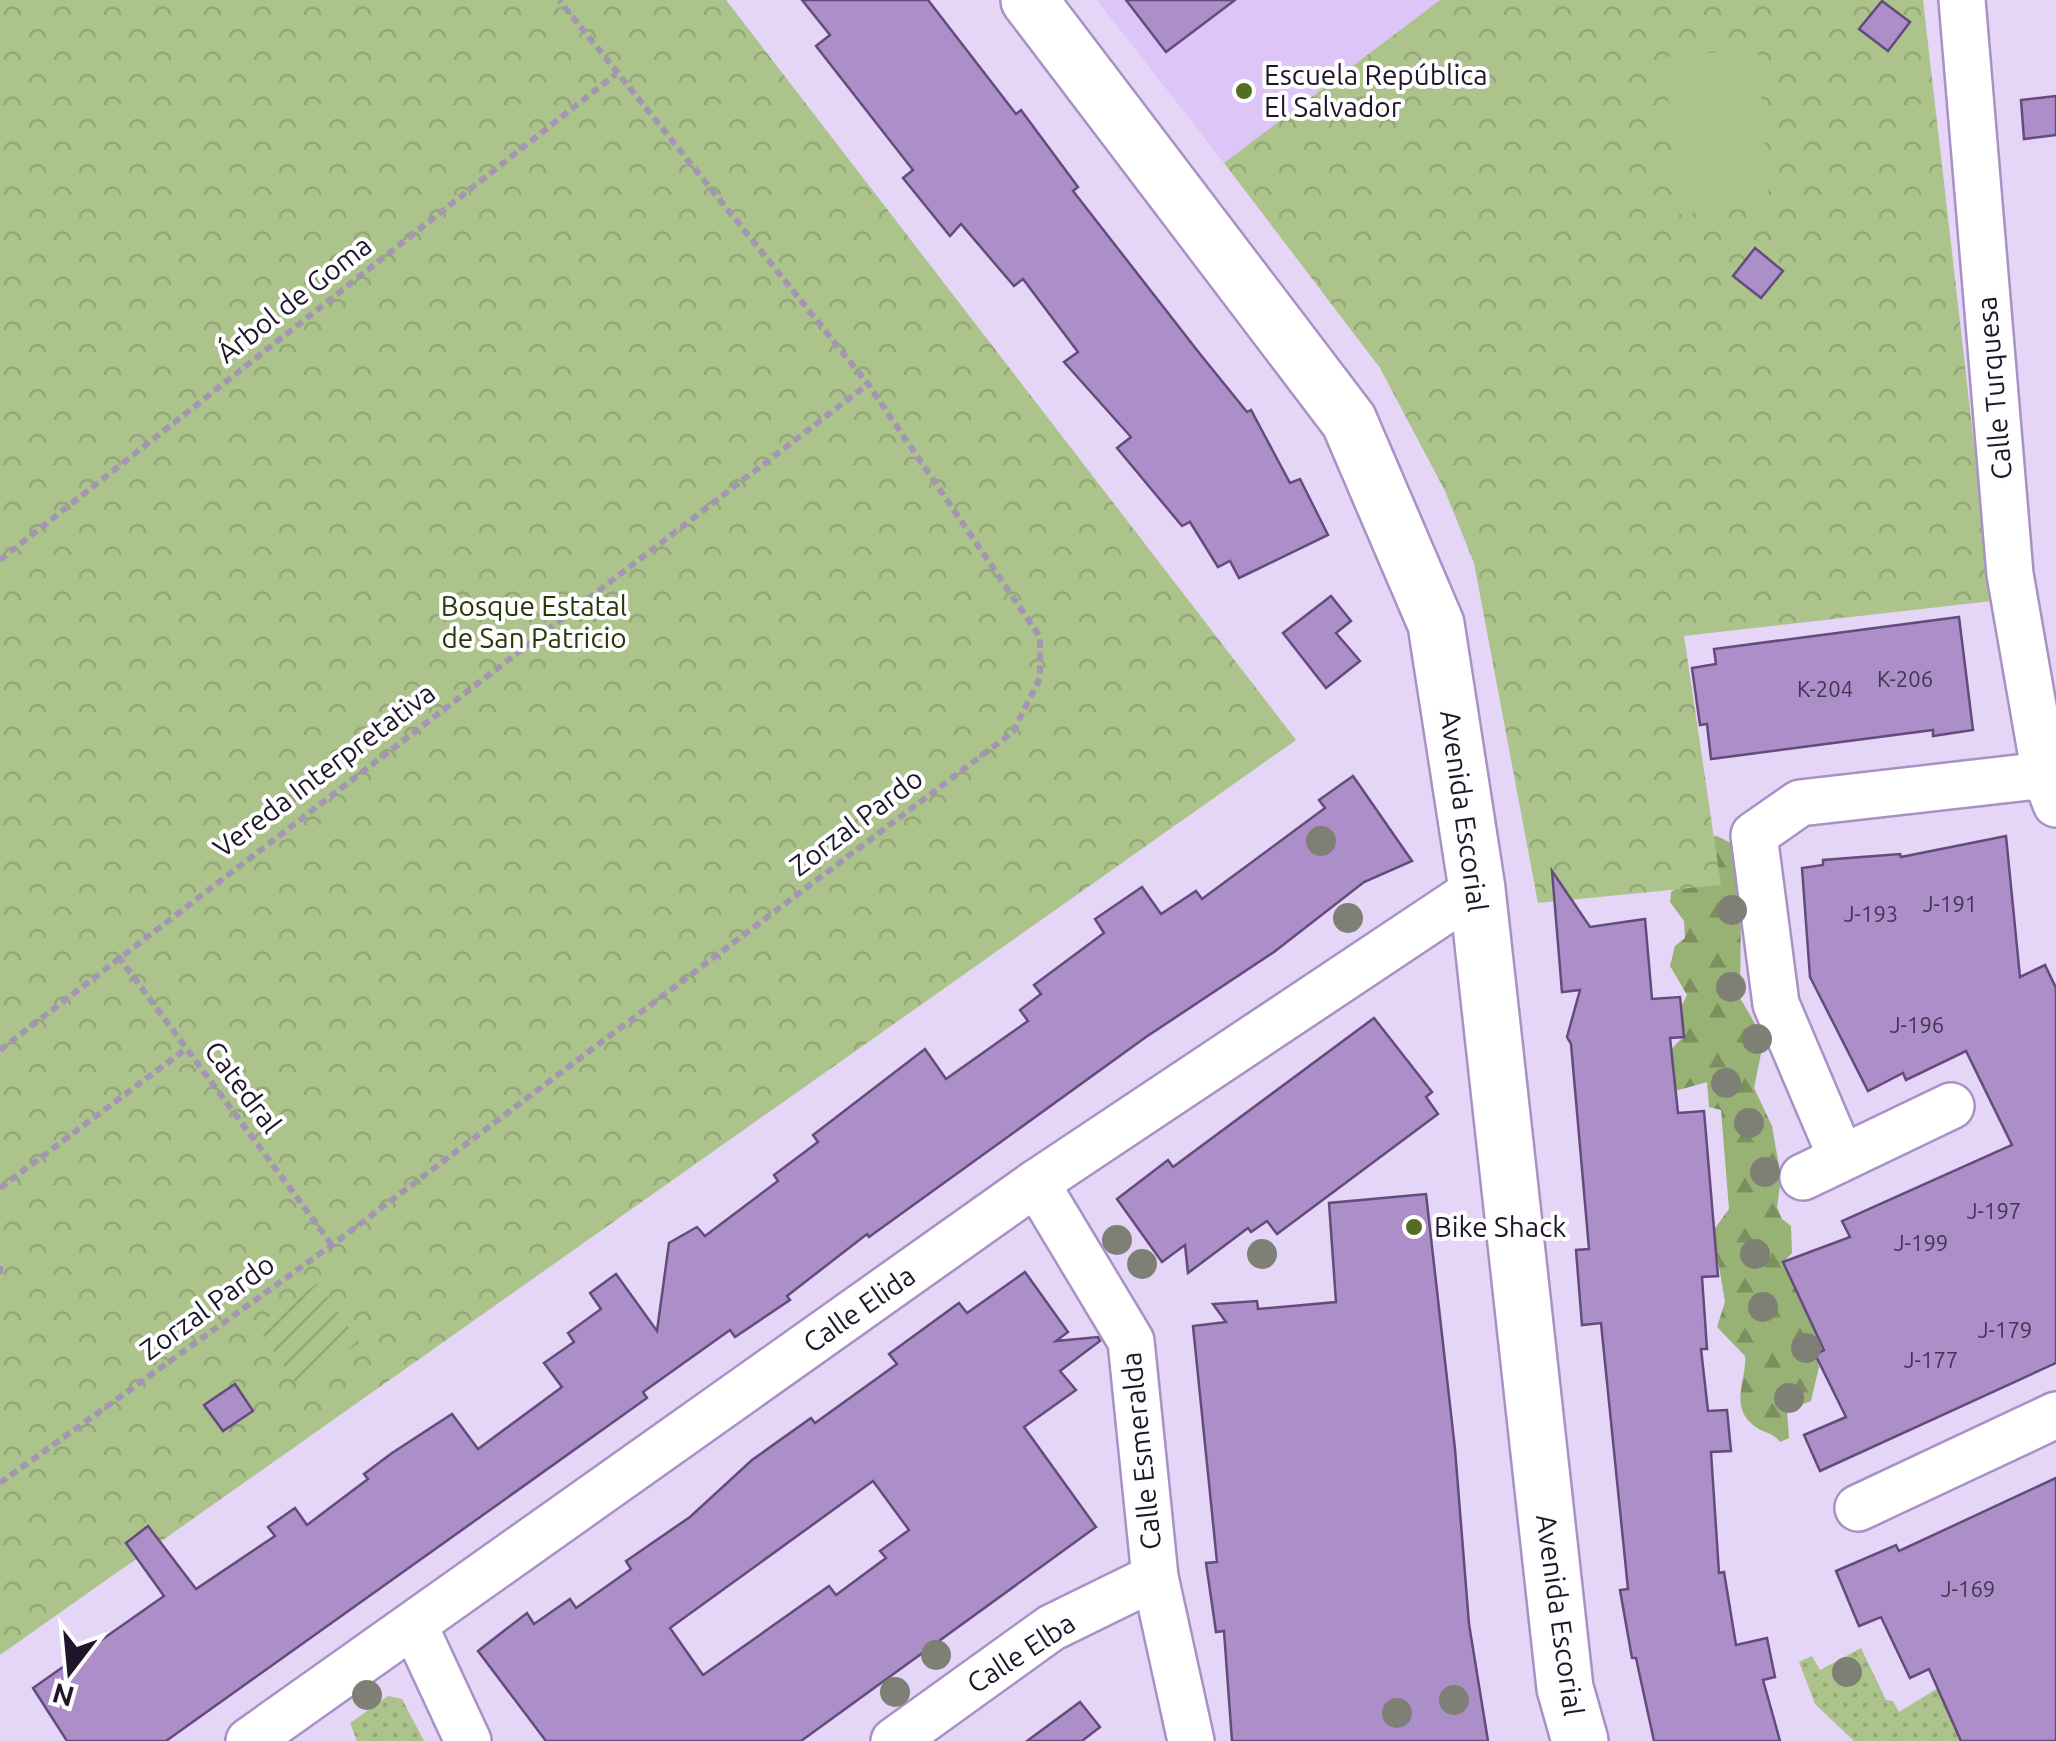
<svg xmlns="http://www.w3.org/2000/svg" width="2056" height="1741" font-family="Ubuntu,sans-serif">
<defs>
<pattern id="grass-dots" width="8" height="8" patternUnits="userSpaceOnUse" patternTransform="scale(2.5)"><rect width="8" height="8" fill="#acc38c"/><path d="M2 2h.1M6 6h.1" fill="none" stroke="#94a779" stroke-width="1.8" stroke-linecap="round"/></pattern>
<pattern id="forest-firs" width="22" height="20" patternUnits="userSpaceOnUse" patternTransform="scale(2.5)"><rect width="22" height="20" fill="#98b174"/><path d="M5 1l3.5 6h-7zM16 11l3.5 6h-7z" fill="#7c8f5f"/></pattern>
<pattern id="park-crowns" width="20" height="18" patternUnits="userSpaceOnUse" patternTransform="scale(2.5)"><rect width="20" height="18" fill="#acc38c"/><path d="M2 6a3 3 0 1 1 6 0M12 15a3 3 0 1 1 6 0" fill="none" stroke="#94a779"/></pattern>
<pattern id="garden-furrows" width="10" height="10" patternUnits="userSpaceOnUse" patternTransform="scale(2.5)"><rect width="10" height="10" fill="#acc38c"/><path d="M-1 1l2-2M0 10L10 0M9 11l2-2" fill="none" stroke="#94a779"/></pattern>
</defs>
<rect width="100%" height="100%" fill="#e5d5f7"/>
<polygon fill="#ddc5f8" points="1097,0 1440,0 1224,163"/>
<g fill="url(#grass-dots)">
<polygon points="1861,1648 1886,1700 1893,1701 1899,1712 1938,1688 1961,1741 1854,1741 1815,1704 1799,1662 1812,1656 1820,1670"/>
<polygon points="388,1696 402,1699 424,1741 357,1741 350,1723"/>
</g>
<path fill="url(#forest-firs)" d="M1717 836 1731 843 1741 910 1740 998 1764 1039 1754 1088 1772 1126 1781 1178 1777 1207 1782 1219 1791 1226 1792 1253 1783 1262 1824 1350 1815 1354 1819 1367 1811 1401 1787 1410 1789 1438 1780 1442C1773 1432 1762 1433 1753 1425 1729 1405 1747 1380 1745 1356L1717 1327 1725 1302 1713 1231 1729 1209 1721 1110 1709 1107 1707 1082 1675 1091 1652 1069 1683 1037 1678 1013 1687 995 1670 966 1675 946 1685 938 1684 921 1670 902 1671 892 1683 883 1705 838Z"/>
<g fill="url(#park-crowns)">
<polygon points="0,0 726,0 1296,740 0,1655"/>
<polygon points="1440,0 1923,0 1992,601 1684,636 1721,885 1538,903 1474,563 1445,491 1380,368 1224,163"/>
</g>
<polygon fill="url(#garden-furrows)" points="318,1283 359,1343 297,1385 256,1326"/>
<polygon fill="#acc38c" points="1757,49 1770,207 1678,214 1665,57"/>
<g fill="#ac8fc9" stroke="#634b7b" stroke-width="2.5" fill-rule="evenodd">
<polygon points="802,0 928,0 1016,114 1021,110 1078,187 1073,191 1200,354 1247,412 1251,410 1290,483 1300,479 1328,535 1239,578 1230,561 1218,567 1190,522 1182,526 1117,448 1131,437 1064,362 1078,352 1023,279 1014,286 961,224 950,236 903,178 913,170 816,46 830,35"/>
<polygon points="1126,0 1235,0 1166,52"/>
<polygon points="1882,1 1910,22 1888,51 1859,29"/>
<polygon points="2056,96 2056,135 2024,139 2021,100"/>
<polygon points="1755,248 1783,271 1761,298 1733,276"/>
<polygon points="1331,596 1351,621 1336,633 1360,661 1326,688 1283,633"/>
<polygon points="1959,617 1973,730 1933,736 1933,730 1711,759 1707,724 1700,725 1692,668 1716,664 1714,649"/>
<polygon points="1353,776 1412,861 1364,882 1274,952 1146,1037 869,1237 867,1234 787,1296 790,1300 735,1337 730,1330 643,1392 647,1398 166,1741 67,1741 33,1688 164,1596 126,1543 148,1526 196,1589 275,1536 268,1527 295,1508 307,1525 368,1479 364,1474 392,1453 452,1414 478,1449 562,1387 544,1363 574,1342 568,1333 601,1309 590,1293 616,1274 657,1331 669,1243 697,1227 705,1236 778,1181 774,1175 818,1142 813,1135 925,1049 946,1079 1028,1021 1020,1010 1041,994 1034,985 1104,933 1095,919 1142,887 1161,914 1196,891 1202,899 1325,808 1319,800"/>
<polygon points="2006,836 2020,977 2045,965 2056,988 2056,1363 1820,1471 1804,1435 1846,1417 1815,1354 1824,1350 1783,1262 1850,1237 1842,1221 2012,1145 1966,1051 1906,1080 1903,1073 1868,1091 1810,977 1802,868 1823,865 1823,860 1900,854 1901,857"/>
<polygon points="1552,871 1590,927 1645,919 1652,999 1680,997 1684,1037 1670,1038 1678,1113 1704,1111 1718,1276 1702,1277 1707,1349 1701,1349 1708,1411 1727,1410 1731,1451 1711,1452 1719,1573 1724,1572 1736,1645 1767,1638 1775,1677 1763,1680 1780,1741 1654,1741 1636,1658 1632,1658 1620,1590 1628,1589 1601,1323 1582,1325 1576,1250 1589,1249 1571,1044 1567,1037 1580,990 1562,992"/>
<polygon points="1374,1018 1432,1092 1426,1097 1438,1114 1277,1234 1267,1221 1251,1232 1248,1228 1188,1273 1185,1245 1162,1262 1117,1199 1168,1160 1173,1167"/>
<polygon points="1426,1194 1455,1449 1469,1624 1488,1741 1232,1741 1224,1631 1216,1632 1206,1563 1217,1562 1193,1326 1226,1322 1213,1304 1257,1301 1258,1309 1336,1302 1329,1203"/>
<path d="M1025 1272 1068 1332 1056 1341 1098 1337 1100 1341 1060 1371 1076 1390 1024 1427 1096 1527 801 1741H546L478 1651 527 1613 534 1624 570 1599 576 1608 631 1569 626 1561 690 1517 752 1460 811 1418 815 1423 897 1364 889 1354 959 1303 967 1313ZM873 1481 909 1530 880 1551 886 1558 836 1595 829 1586 703 1675 670 1628Z"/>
<polygon points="235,1384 253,1411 223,1431 204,1405"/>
<polygon points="2056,1478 2056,1741 1961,1741 1929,1669 1910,1678 1881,1617 1859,1626 1836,1571 1896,1545 1899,1551"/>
<polygon points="1080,1702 1100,1727 1082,1741 1027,1741"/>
</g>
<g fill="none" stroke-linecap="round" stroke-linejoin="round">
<defs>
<g id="minor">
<polyline points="1962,0 2010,574 2045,775 2056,804"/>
<polyline points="1841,1157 1776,1004 1754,835 1800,803 2045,775"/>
<polyline points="1803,1177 1951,1106"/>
<polyline points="1036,1183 1131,1341 1155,1577 1191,1741"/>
<polyline points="1858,1508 2056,1415"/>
<polyline points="414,1625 468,1741"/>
<polyline points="249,1741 1036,1183 1477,889"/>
<polyline points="894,1741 1051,1628 1155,1577"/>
</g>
<polyline id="tertiary" points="1029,0 1349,421 1436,624 1477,889 1565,1688 1580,1741"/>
</defs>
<use href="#minor" stroke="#a990c5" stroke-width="50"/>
<use href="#tertiary" stroke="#a990c5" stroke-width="60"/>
<g stroke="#a496b3" stroke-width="6" stroke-dasharray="8 5" stroke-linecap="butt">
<polyline points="0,560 616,74"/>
<polyline points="118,956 332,1245"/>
<polyline points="0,1050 868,384"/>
<polyline points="0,1188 187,1048"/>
<polyline points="0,1266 0,1275"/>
<polyline points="0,1483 332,1245 1013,732 1040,678 1040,637 868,384 559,0"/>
</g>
<use href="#minor" stroke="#fff" stroke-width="45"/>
<use href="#tertiary" stroke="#fff" stroke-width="55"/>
</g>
<g fill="#7e7f75">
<circle cx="1321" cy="841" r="15"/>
<circle cx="1732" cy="910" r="15"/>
<circle cx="1348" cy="918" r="15"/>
<circle cx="1731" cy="987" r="15"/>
<circle cx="1757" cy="1039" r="15"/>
<circle cx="1726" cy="1083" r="15"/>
<circle cx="1749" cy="1123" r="15"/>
<circle cx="1765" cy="1172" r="15"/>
<circle cx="1117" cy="1240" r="15"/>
<circle cx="1262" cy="1254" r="15"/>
<circle cx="1755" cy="1254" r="15"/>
<circle cx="1142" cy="1264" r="15"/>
<circle cx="1763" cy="1307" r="15"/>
<circle cx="1806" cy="1348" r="15"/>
<circle cx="1789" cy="1398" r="15"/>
<circle cx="936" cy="1655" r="15"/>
<circle cx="1847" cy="1672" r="15"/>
<circle cx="895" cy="1692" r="15"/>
<circle cx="367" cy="1695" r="15"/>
<circle cx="1454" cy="1700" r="15"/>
<circle cx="1397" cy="1713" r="15"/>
</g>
<g fill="#536e20" stroke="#fefefe" stroke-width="4">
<circle cx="1244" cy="91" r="10"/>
<circle cx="1414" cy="1227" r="10"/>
</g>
<g text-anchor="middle" stroke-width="8" stroke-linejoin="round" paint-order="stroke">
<g font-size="22" fill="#433452">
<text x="1905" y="687">K-206</text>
<text x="1825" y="697">K-204</text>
<text x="1950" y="912">J-191</text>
<text x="1871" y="922">J-193</text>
<text x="1917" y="1033">J-196</text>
<text x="1994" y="1219">J-197</text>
<text x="1921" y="1251">J-199</text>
<text x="2005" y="1338">J-179</text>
<text x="1931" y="1368">J-177</text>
<text x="1968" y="1597">J-169</text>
</g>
<g font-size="28" fill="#20162a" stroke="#fefefe" text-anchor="start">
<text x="1264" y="85">Escuela República<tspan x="1264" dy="32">El Salvador</tspan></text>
<text x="1434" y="1237">Bike Shack</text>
</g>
<g font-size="28" fill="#20162a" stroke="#fefefe">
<text transform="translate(294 299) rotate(-38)" y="10">Árbol de Goma</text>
<text transform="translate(1994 388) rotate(-95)" y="10">Calle Turquesa</text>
<text transform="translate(324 770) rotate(-37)" y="10">Vereda Interpretativa</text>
<text transform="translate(1464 811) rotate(82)" y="10">Avenida Escorial</text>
<text transform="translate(856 822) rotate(-37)" y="10">Zorzal Pardo</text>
<text transform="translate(243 1087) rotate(53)" y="10">Catedral</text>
<text transform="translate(207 1307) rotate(-36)" y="10">Zorzal Pardo</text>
<text transform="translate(859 1309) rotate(-35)" y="10">Calle Elida</text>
<text transform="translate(1141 1451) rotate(-96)" y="10">Calle Esmeralda</text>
<text transform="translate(1560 1615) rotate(82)" y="10">Avenida Escorial</text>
<text transform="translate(1021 1653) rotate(-33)" y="10">Calle Elba</text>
</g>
<g font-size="28" fill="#29380a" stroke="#fefefe">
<text x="534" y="616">Bosque Estatal<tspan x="534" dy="32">de San Patricio</tspan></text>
</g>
</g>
<g transform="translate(70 1671) rotate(196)" stroke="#fefefe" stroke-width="8" paint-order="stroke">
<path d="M0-8L18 38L0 25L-18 38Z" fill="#20162a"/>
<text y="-15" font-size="28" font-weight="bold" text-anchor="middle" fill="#20162a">N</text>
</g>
</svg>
